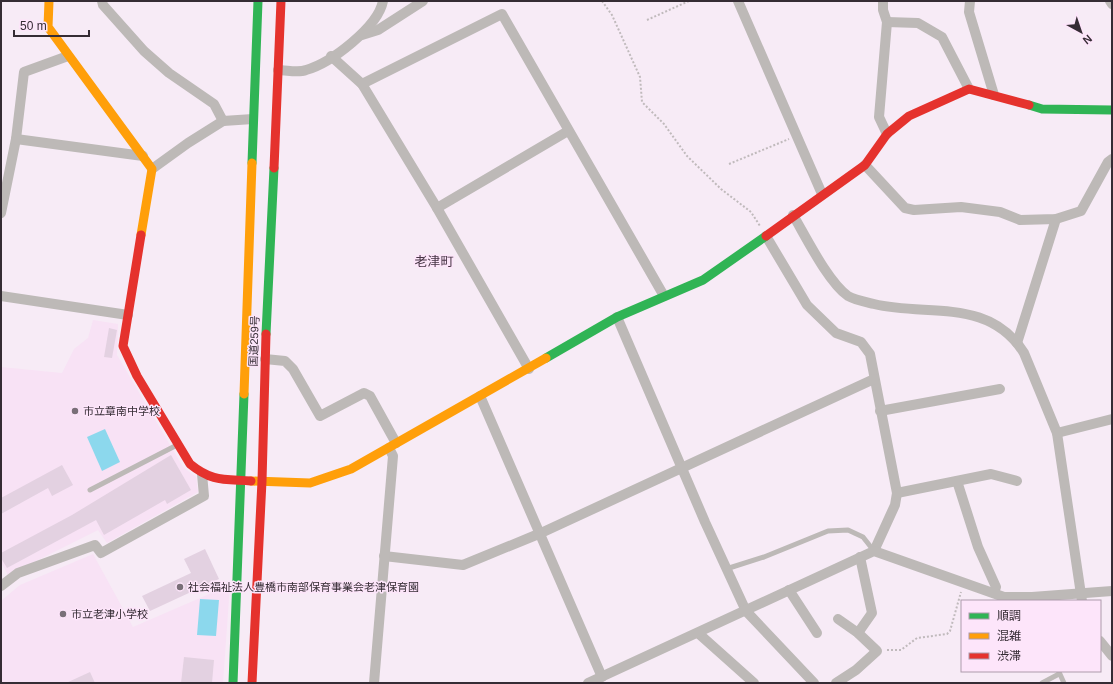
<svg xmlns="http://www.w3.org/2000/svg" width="1113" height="684" font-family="Arial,'Noto Sans JP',sans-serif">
<rect width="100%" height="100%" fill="#f7ebf6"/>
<g fill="#f8e2f5">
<polygon points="93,320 118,324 117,355 183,467 196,477 198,492 107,543 98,530 8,575 1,562 1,367 62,373 74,349 88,338"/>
<polygon points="93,554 133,627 230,585 223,683 1,683 1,601 20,585"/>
</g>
<g fill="#8cd8ed">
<polygon points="105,429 120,462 102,471 87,437"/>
<polygon points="200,599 219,600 216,636 197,635"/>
</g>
<g fill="#e3d1e1">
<polygon points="109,328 117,330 112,358 104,357"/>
<polygon points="171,455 191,490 167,504 165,500 104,535 96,520 7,568 1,558 1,553 72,515"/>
<polygon points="62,465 73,485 52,496 48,488 1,514 1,498"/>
<polygon points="205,549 219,579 150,611 142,596 191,573 184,559"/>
<polygon points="184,657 214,660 212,683 181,683"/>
<polygon points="90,672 95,683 66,683"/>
</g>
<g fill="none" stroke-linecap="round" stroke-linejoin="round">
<g stroke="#c0babc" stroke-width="2" stroke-dasharray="2 2" stroke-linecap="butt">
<polyline points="602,1 612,15 640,77 642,102 664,124 687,156 721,189 751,212 760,226"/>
<polyline points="647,20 689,1"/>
<polyline points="729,164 789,139"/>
<polyline points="887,650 901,650 917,638 947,634 950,631 961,592"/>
</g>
<g stroke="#bdb9b7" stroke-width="5">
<polyline points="90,490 177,445"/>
<polyline points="726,569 764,557 828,531 848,530 863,537 874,551"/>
<polyline points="1059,672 1064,683"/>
<polyline points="1042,683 1059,674"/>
</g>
<g stroke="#bdb9b7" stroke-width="10">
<polyline points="102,1 103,5 144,51 169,73 214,104 223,121"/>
<polyline points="738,1 822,194"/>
<polyline points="883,1 883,10 887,22 879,117 887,134"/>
<polyline points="970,1 969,12 994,95"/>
<polyline points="1110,1 1112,4"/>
<polyline points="887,22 918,23 942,37 969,89"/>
<polyline points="362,35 378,30 423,1"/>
<polyline points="331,56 362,84 437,208 529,369"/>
<path d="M278 70C287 70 298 73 306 70 331 63 378 27 383 1"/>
<polyline points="362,84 502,14 664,296"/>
<polyline points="16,139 143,156"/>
<polyline points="865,165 905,208 914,210 961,207 1000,212 1020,220 1056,219 1081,211 1108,162 1112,159"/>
<polyline points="152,169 188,143 223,121 253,119"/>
<polyline points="437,208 568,131"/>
<polyline points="1,213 16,139 24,72 68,56"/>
<path d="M793 215C806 237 828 282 848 296 855 300 866 302 874 304 928 317 989 297 1024 353L1057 433 1082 601"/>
<polyline points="766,236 807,305 836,333 861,342 870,354 897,493 895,505 874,551"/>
<polyline points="1,296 128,315"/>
<polyline points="617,317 705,522 746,611 814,683"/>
<polyline points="1017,343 1056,219"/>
<polyline points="265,359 285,361 293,369 320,416 364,393 370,396 396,443"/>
<polyline points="480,396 602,677"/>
<polyline points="880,411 1000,389"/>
<polyline points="1057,433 1112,419"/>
<polyline points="957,481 978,547 996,587 994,593"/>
<polyline points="897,493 991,474 1017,481"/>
<polyline points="384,556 463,565 541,533 874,379"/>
<polyline points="1,586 18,573 95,545 101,553 204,496 202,474"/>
<polyline points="789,590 817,633"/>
<polyline points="698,633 754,683"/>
<polyline points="858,633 872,613 860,557"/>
<polyline points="1100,641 1112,656"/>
<polyline points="374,683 393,456 389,448"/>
<polyline points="588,683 874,551 1004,597 1032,597 1112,591"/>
<polyline points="836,683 856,670 877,651 858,633 838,619"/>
</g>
<g stroke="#30b455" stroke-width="9">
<polyline points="1029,105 1042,109 1112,110"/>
<polyline points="252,163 258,1"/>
<polyline points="266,334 274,168"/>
<polyline points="546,358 617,317 703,280 766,236"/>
<polyline points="233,683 244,394"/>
</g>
<g stroke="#ff9f0a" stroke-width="9">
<polyline points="49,1 48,27 152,169 141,235"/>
<polyline points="244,394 252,163"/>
<polyline points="251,481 310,483 351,469 546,358"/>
</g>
<g stroke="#e5322d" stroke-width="9">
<polyline points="274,168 281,1"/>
<path d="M141 235 123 346 137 376 190 464C212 482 224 479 251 481"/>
<polyline points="766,236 865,165 887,134 909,116 969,89 1029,105"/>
<polyline points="252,683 262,481 266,334"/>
</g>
</g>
<g fill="#796f78" stroke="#fde5fa" stroke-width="1.5">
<circle cx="75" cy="411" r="4"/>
<circle cx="180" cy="587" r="4"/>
<circle cx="63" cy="614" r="4"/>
</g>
<g text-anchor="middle" stroke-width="3" stroke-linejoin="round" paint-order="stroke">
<g font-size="11" fill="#352c34" stroke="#fde5fa">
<text transform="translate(254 341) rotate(-88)" y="4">国道259号</text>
</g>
<g font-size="11" fill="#352c34" stroke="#fde5fa" text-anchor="start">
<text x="83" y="415">市立章南中学校</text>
<text x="188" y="591">社会福祉法人豊橋市南部保育事業会老津保育園</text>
<text x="71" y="618">市立老津小学校</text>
</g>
<g font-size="13" fill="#463444" stroke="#fde5fa">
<text x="434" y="266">老津町</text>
</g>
</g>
<rect width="1113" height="684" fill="none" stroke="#352c34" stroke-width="4"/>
<rect x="961" y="600" width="140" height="72" fill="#fde5fa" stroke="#ad9bab"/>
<rect x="969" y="613" width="20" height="6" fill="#30b455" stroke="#ad9bab"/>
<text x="997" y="620" font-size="12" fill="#352c34">順調</text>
<rect x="969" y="633" width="20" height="6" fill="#ff9f0a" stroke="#ad9bab"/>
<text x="997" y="640" font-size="12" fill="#352c34">混雑</text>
<rect x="969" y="653" width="20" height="6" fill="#e5322d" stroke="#ad9bab"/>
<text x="997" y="660" font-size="12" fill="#352c34">渋滞</text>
<g transform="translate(1081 32) rotate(140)" stroke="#fde5fa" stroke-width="3" paint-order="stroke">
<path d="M0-3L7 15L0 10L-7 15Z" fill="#352c34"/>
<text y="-6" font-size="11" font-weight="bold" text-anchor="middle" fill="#352c34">N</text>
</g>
<path d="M14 30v6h75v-6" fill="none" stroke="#352c34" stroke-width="2"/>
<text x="20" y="30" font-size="12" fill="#352c34" stroke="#fde5fa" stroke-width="3" paint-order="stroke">50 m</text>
</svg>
